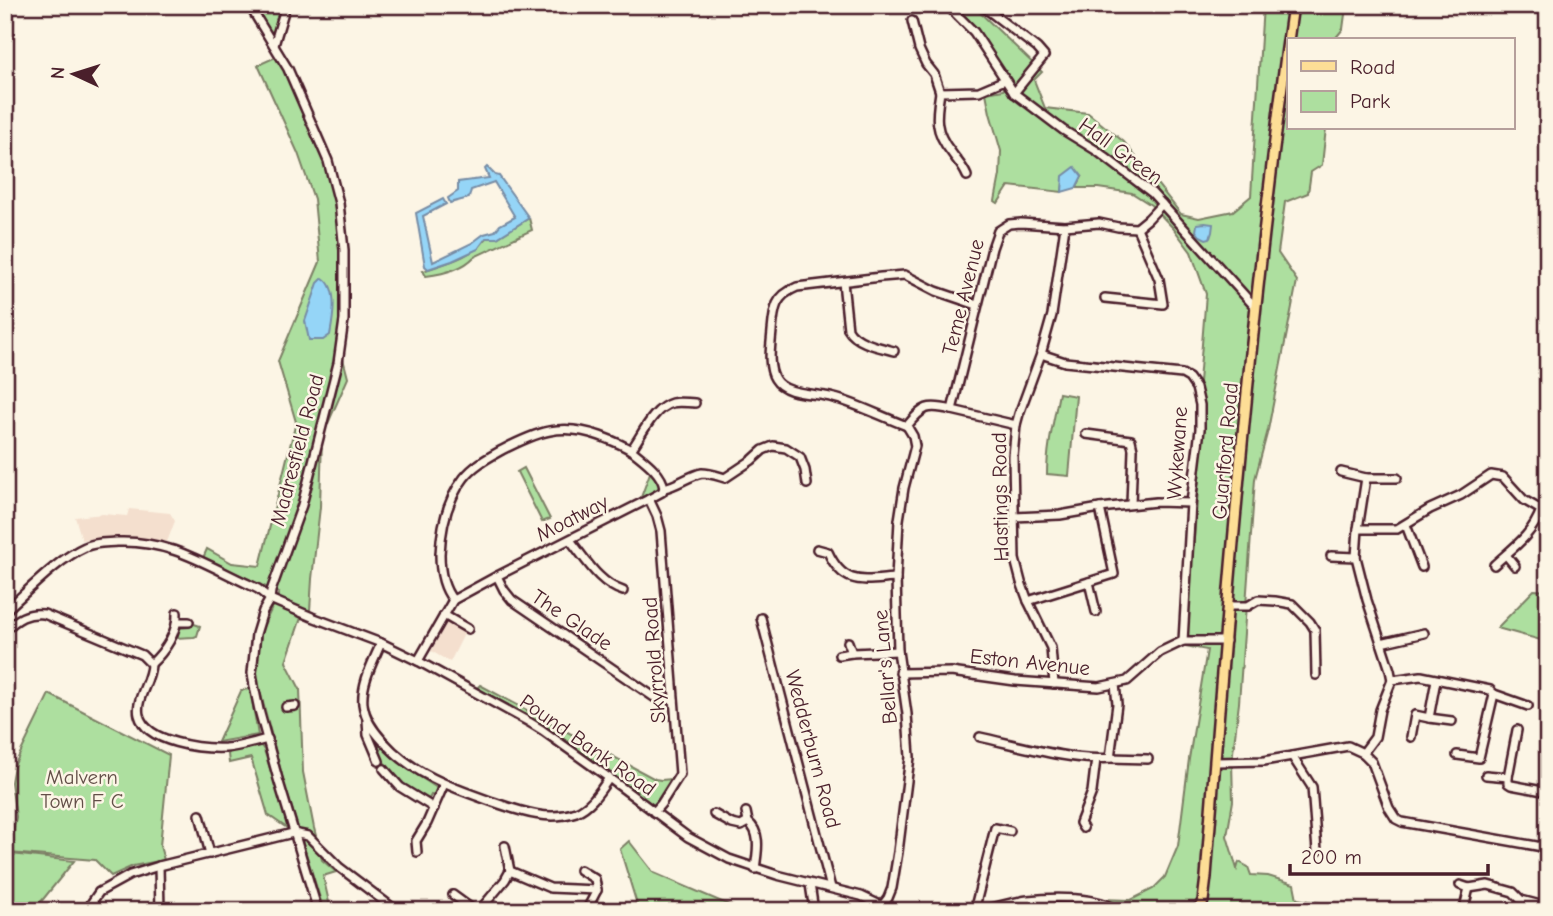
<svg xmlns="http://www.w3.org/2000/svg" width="1553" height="916" font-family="'Comic Neue',sans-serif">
<rect width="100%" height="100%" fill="#fcf5e5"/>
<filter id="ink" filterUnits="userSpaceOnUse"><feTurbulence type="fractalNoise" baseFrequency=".0143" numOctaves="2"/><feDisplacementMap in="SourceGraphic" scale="14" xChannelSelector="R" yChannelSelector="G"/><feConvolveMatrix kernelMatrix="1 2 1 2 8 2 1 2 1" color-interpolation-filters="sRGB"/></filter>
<g filter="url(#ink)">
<g fill="#f4dfce">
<polygon points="129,509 170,513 175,521 167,542 113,537 82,540 75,517 103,514 127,516"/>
<polygon points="447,620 466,630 450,662 431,651"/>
</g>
<g fill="#addf9f" stroke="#7c7f65" stroke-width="2">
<polygon points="253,5 282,5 272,36"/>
<polygon points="954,5 972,5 1042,72 1034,80 1045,108 1088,113 1124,142 1181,214 1199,218 1233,211 1251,196 1263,5 1335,5 1346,7 1343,29 1334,40 1289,40 1289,128 1326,128 1322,165 1311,172 1308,193 1285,202 1278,253 1297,281 1268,430 1255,479 1239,703 1232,761 1233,801 1227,836 1237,869 1239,862 1248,867 1251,875 1268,876 1294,884 1297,899 1369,911 1115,911 1102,899 1131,900 1153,889 1165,877 1178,846 1189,759 1207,650 1185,646 1205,406 1199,382 1206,294 1191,252 1173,228 1151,205 1132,193 1098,188 1076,188 1082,177 1064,176 1062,192 1009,186 998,203 995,201 1000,175 1001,151 990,113 986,93 1003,90 1010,82 977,28"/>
<polygon points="278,56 318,143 336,197 341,252 339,343 348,378 322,437 320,507 312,579 310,611 304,609 286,662 300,689 303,772 314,828 322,860 336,872 323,876 331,911 324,911 284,783 255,672 262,629 279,593 203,558 207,549 232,563 260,566 296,422 278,361 320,262 314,199 298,153 258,65"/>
<path d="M529 218 532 230 474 257C462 270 442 274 426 276L423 271C446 263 471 258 487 238H497Z"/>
<path d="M1059 393 1076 396 1069 476 1047 474C1047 446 1054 420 1059 393Z"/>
<polygon points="524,468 550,519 542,522 517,472"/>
<polygon points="651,470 659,480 660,487 656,491 640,500"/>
<polygon points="1534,590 1548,591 1548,642 1497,628"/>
<polygon points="194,624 200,626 197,636 194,637 175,638 180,628 190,627 190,625"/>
<polygon points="480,685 655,779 661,780 673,779 653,807 570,743 477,688"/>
<polygon points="250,688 258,735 218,742 241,691"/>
<polygon points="49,694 169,755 160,846 164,860 133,866 111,876 95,860 9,853 16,817 11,782 14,766"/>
<path d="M370 733 391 756 408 769 437 788 434 796 431 795 428 801C393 782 385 768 370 733Z"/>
<polygon points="257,745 261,746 264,750 289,828 287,828 268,815 251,758 229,763 228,754 230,752"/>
<polygon points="629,841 654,873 743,911 639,911 620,849"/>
<polygon points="11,854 74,861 40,903 39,911 11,911 5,862"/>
</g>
<g fill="#95d5f7" stroke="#778ca5" stroke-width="2">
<polygon points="487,167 495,175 499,176 529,218 497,238 486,238 478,249 452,261 428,269 425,266 416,213 443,199 446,204 423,216 433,262 472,243 484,234 495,231 500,225 515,217 494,182 471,190 469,198 450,203 448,198 458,191 458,182 489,178 485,169"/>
<polygon points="1075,167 1082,176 1076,188 1062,192 1063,176"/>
<polygon points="1205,223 1213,224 1212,232 1210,238 1206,239 1200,236 1196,231 1197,224"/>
<path d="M323 278C339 288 333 319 330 335L323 340H309L305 321 318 283Z"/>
</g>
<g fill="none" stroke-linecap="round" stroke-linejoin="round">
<defs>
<g id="minor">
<polyline points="249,5 288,69 328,161 339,203 344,250 344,320 338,363 302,505 271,591 270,599 263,611 256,634 252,673 254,686 259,710 278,779 318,911"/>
<polyline points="947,5 974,32 1014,93 1063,130 1097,151 1152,193 1256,308"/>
<polyline points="981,5 1037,48 1044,56 1014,93"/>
<polyline points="912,21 919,49 926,64 934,74 940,92"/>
<polyline points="274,45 286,5"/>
<path d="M967 176C963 166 957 161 951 152 934 131 936 117 940 92L979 91 1005 80"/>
<path d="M843 282 848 329C856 343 879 347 894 351"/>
<polyline points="1105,298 1163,304 1159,279 1137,228"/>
<polyline points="1041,354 1065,362 1182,374 1189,378 1196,388 1200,405 1200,429 1191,503 1183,641"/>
<polyline points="952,410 1016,425"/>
<path d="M907 426C882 417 850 400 825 396 809 393 784 394 775 379 767 366 771 345 772 331 774 308 775 296 797 287L881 277 905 275 936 291 977 305"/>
<path d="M907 426C923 406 928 404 952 410L992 248 998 231 1009 224 1021 223 1065 226 1099 223 1118 227 1137 228 1148 219 1162 204"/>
<polyline points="1086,434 1131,440 1133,449 1131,504"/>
<path d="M631 450C642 435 653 408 672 403 679 401 688 403 695 403"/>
<polyline points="1341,472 1366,478"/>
<polyline points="649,499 657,516 661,531 680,774 661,804 654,812"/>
<polyline points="1014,517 1060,515 1100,508 1156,502 1191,503"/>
<polyline points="1406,525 1422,567"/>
<polyline points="1358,529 1397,529 1430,509 1461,495 1491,475 1503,477 1524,500 1541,510 1548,512"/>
<path d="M570 540C585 558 599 584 623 591"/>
<path d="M817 549 828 552C844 587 863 580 896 578"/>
<polyline points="1506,555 1515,566"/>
<polyline points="1331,556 1356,557"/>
<path d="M1494 565C1514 547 1532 535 1541 510"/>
<polyline points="497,576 504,590 512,600 654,697 674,700"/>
<polyline points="1089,582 1096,612"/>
<path d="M453 600C443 588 440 570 440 554 441 528 447 500 464 478 474 465 488 458 502 450 537 432 561 422 600 436 611 440 624 445 634 452 645 461 662 473 664 488"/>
<polyline points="1028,601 1114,574 1100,508"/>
<polyline points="1229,606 1248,606 1258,600 1275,601 1292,604 1310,622 1315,630 1316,675"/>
<path d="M5 611C28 591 58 559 85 547 95 542 106 543 117 542 169 540 203 563 248 584L258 589 270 599 312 617 381 643 418 661 529 722 542 730 609 778 688 837 729 859 777 875 861 896 882 906 887 911"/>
<polyline points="444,615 468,629"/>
<polyline points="761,618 831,888"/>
<polyline points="177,622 189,622"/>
<path d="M5 630C17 619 27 612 44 614L142 655 151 664C151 681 135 699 139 715 146 743 202 749 225 748 239 747 254 742 268 739"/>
<polyline points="848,642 852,653 898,651"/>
<path d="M381 643C373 662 361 683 363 704 365 719 373 730 383 741 412 774 453 788 493 802 520 811 548 822 576 812 591 806 600 791 609 778"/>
<polyline points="1381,643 1424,633"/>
<polyline points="839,655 852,653"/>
<path d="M418 661 453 600 497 576 649 499 662 492 664 488C677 486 690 475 702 473 710 473 718 476 725 478L752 460 763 450 773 446 786 448 800 457 805 470 807 484"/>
<path d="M151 664C165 651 178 632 177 613"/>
<polyline points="900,673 951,672 1015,681 1099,687 1127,681 1160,652 1183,641 1226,641"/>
<polyline points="1392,680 1390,670 1367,600 1356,557 1358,529 1366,478 1397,478"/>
<polyline points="1054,684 1051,648 1028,601 1021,582 1015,559 1013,456 1016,425 1019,414 1041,354 1052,315 1065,226"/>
<polyline points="286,707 295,706"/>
<polyline points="1429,718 1452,721"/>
<polyline points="367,720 368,735 379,761"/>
<path d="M980 737C1017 745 1074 762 1110 758L1117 704 1115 684"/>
<polyline points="1411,737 1415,715 1429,718 1436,680"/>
<polyline points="1363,753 1375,737 1380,710 1392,680 1421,676 1490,690 1494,694 1528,706"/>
<polyline points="1457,755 1479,758 1494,694"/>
<polyline points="1292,756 1312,787 1317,851"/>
<polyline points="1110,758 1148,759"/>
<polyline points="1216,762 1264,761 1348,746 1363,753 1372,762 1389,808 1396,819 1402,822 1548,848"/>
<polyline points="384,769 400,787 434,808"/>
<polyline points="1486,775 1508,777 1508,783 1511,785 1548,792"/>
<polyline points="1508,777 1517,730"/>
<path d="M746 812 748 822C762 833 757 853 755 869"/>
<polyline points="714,814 732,824 741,826 748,822"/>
<polyline points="200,815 210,854"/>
<polyline points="1083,828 1080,823 1092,792 1096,759"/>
<polyline points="417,852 416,841 427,823 444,784"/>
<polyline points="159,866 160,911"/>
<polyline points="580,870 595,879 597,890 586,911"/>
<polyline points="510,871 550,888 597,890"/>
<polyline points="810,884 814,911"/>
<polyline points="1460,885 1469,888 1488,885 1513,892 1521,900 1548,907"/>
<polyline points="453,895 475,911"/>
<polyline points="1465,904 1469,888"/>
<polyline points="882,906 888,898 892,888 898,852 910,757 907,714 898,651 896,578 899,520 904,488 915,446 913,436 907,426"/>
<polyline points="86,911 99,892 130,875 159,866 293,833 308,836 339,867 397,911"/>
<polyline points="479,911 505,880 510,871 505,846"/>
<polyline points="974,911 995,828 1010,831"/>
<path d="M980 911C995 907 1012 902 1028 900 1052 897 1099 896 1118 911"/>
</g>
<path id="major" d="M1198 911 1203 901 1206 877C1228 586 1252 294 1293 5"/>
</defs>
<use href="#minor" stroke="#4a1f2b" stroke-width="12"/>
<use href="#major" stroke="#4a1f2b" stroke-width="14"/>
<use href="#minor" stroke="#fcf5e5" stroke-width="7"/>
<use href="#major" stroke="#fdde96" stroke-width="9"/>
</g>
</g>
<g text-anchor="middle" stroke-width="5" stroke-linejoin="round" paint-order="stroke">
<g font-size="21" fill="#4a1f2b" stroke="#fcf5e5">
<text transform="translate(1121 151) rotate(36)" y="7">Hall Green</text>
<text transform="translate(963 297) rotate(-76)" y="7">Teme Avenue</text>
<text transform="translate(297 450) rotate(-75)" y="7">Madresfield Road</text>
<text transform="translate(1225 451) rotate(-85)" y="7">Guarlford Road</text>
<text transform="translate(1177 453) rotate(-86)" y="7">Wykewane</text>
<text transform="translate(1000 497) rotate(-91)" y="7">Hastings Road</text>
<text transform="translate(572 518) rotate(-27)" y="7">Moatway</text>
<text transform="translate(572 620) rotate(34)" y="7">The Glade</text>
<text transform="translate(654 660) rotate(-94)" y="7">Skyrrold Road</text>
<text transform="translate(1030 662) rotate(6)" y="7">Eston Avenue</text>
<text transform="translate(885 667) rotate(-95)" y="7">Bellar's Lane</text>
<text transform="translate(588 745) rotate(35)" y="7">Pound Bank Road</text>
<text transform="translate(813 749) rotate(75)" y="7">Wedderburn Road</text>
</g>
<g font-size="21" fill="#634f48" stroke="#fcf5e5">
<text x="82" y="784">Malvern<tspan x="82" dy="24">Town F C</tspan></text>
</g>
</g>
<rect width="1553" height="916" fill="none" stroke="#fcf5e5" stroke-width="28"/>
<rect x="14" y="14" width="1525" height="888" fill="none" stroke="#4a1f2b" stroke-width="2.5" filter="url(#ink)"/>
<rect x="1287" y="38" width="228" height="91" fill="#fcf5e5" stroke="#b59f9b" stroke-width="2"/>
<rect x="1301" y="61" width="35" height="10" fill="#fdde96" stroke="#b59f9b" stroke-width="2"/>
<text x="1350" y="74" font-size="21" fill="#4a1f2b">Road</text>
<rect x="1301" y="91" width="35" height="21" fill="#addf9f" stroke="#b59f9b" stroke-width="2"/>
<text x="1350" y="108" font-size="21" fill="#4a1f2b">Park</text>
<g transform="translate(74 74) rotate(274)" stroke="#fcf5e5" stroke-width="5" paint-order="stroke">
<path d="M0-5L12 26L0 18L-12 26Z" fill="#4a1f2b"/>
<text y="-10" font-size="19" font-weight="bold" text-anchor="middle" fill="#4a1f2b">N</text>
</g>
<path d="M1290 864v10h198v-10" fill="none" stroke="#4a1f2b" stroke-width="3.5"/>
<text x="1301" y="864" font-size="21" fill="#4a1f2b" stroke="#fcf5e5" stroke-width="5" paint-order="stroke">200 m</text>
</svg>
